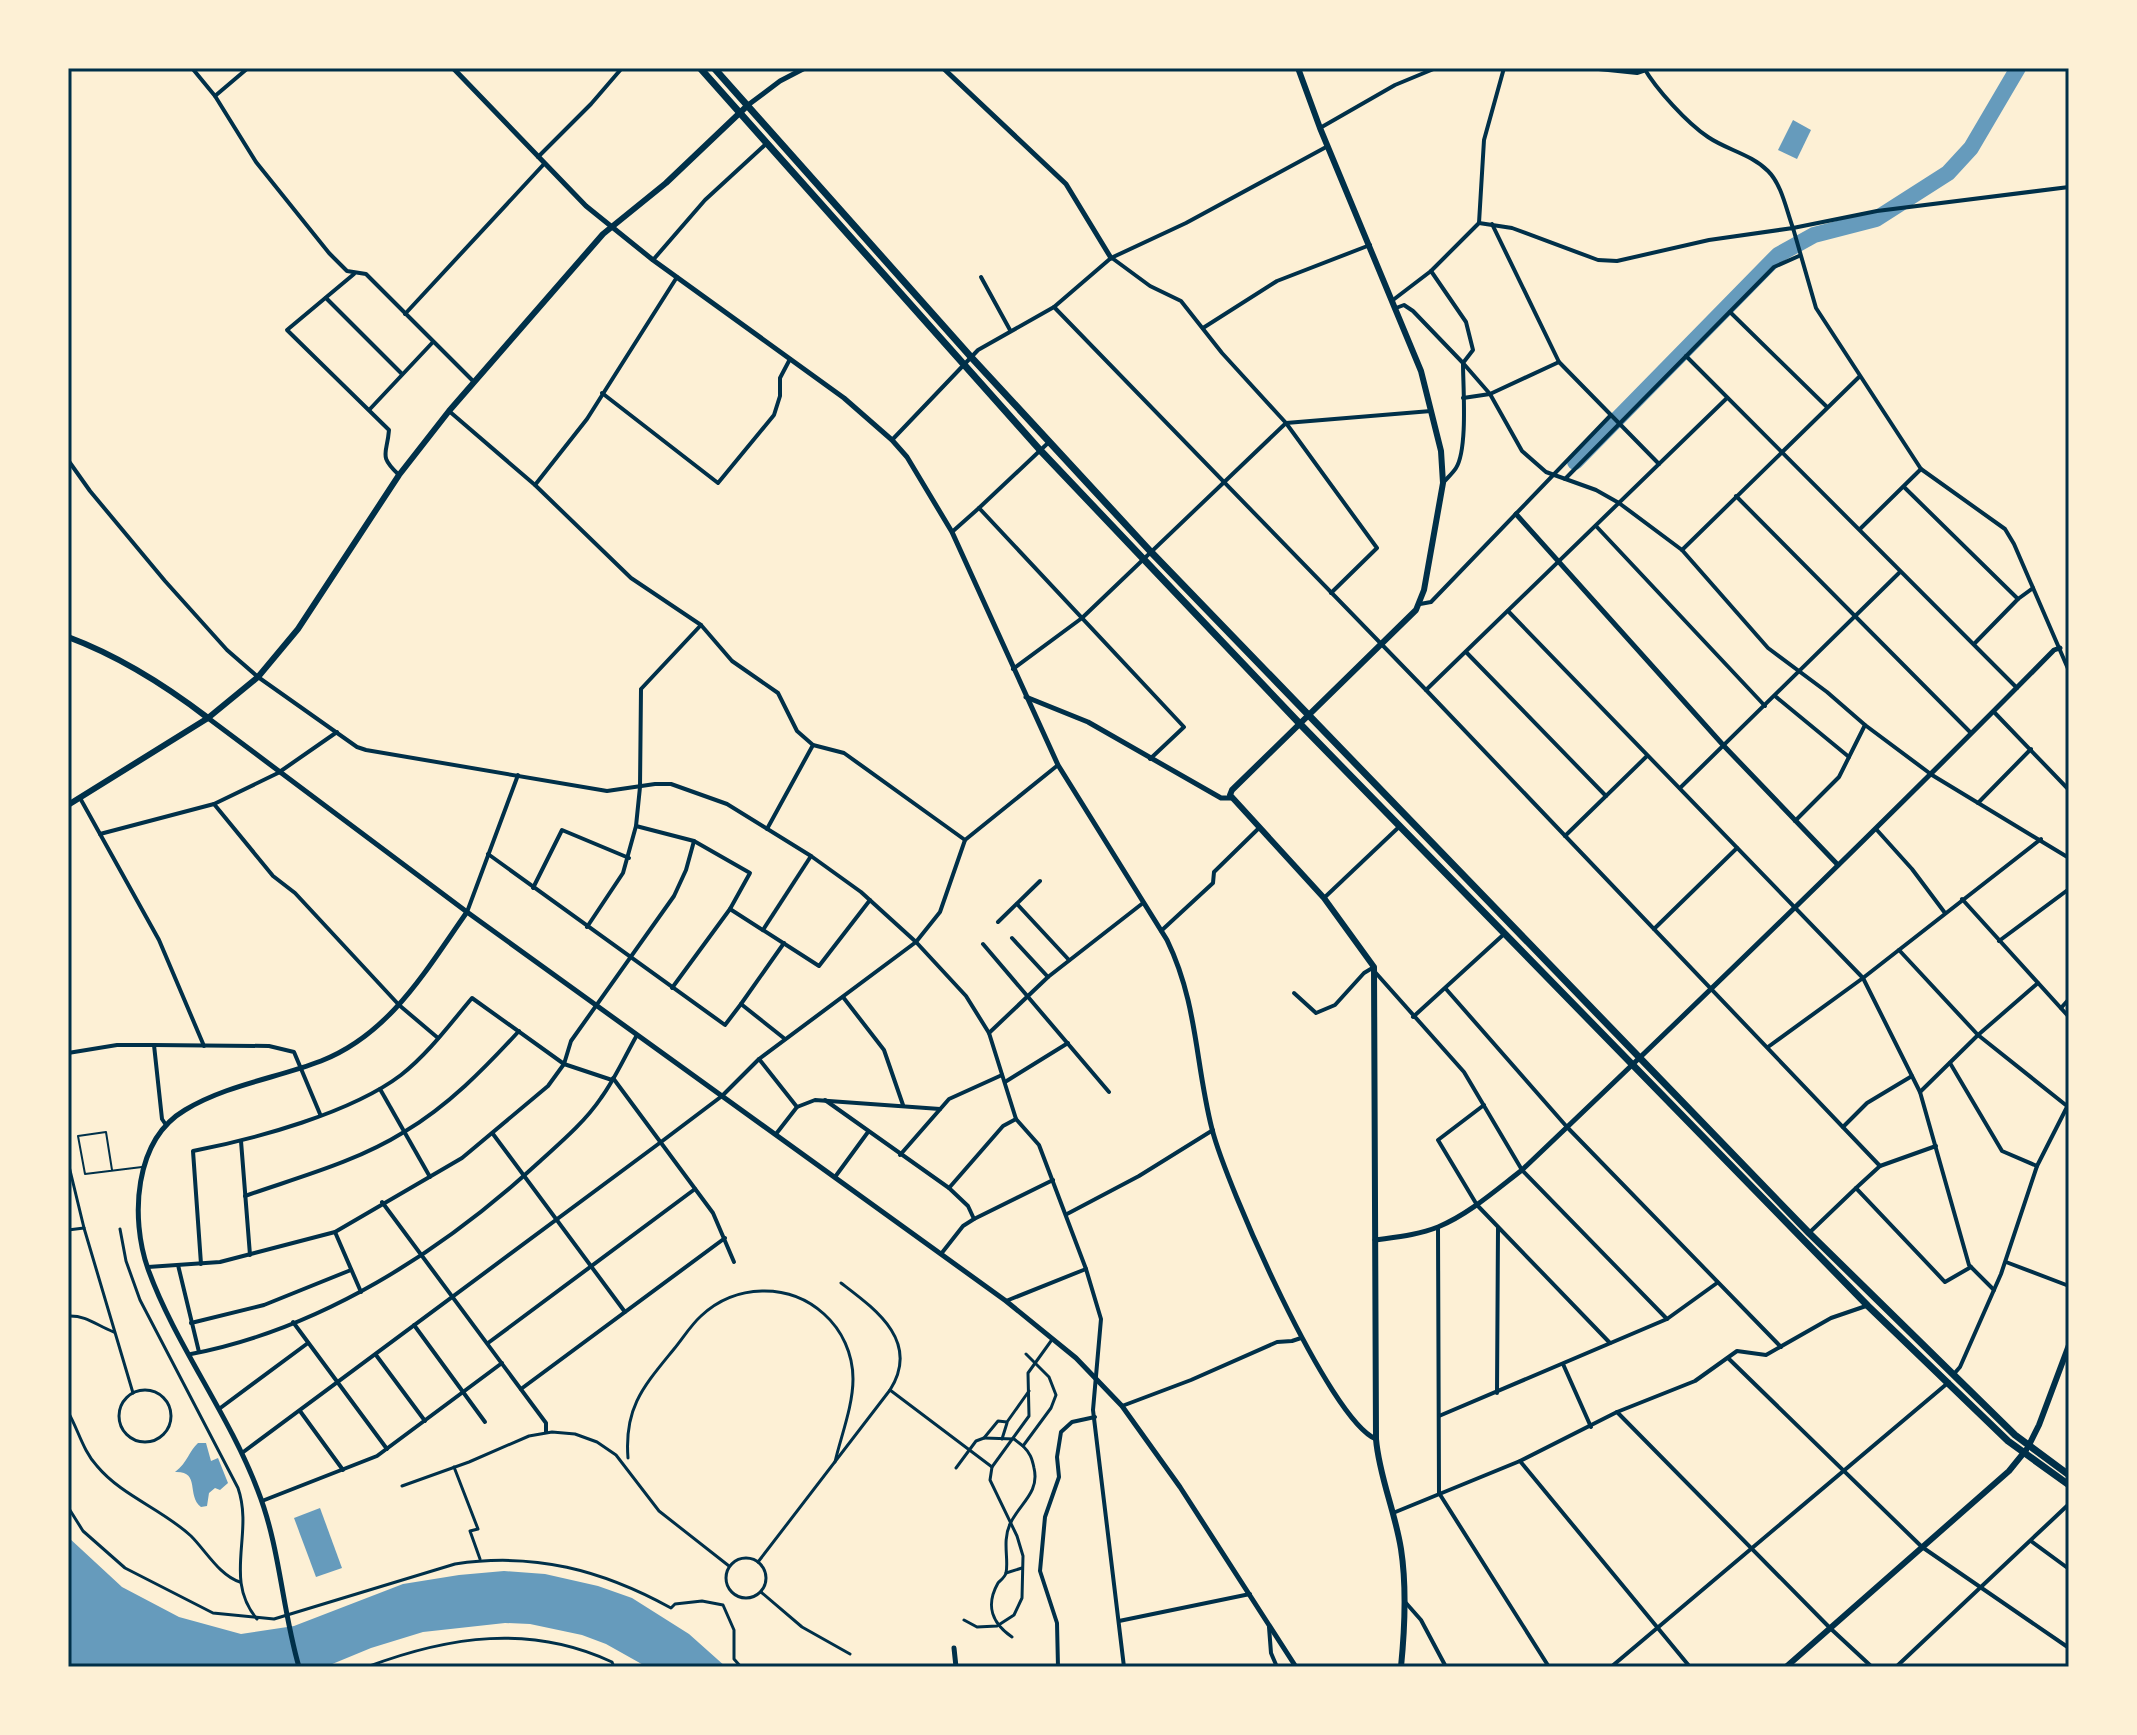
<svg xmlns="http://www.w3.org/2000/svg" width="2137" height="1735" font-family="'Sofia Sans Condensed',sans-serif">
<rect width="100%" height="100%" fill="#fdf0d5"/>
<g fill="#669bbc">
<polygon points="1793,120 1811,130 1797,159 1778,150"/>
<path d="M198 1443H206L211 1461 218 1458 228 1483 220 1490 215 1488 209 1493 207 1506 201 1507C186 1495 201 1471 175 1472 188 1462 189 1451 198 1443Z"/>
<polygon points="320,1508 342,1568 316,1577 294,1518"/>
<polygon points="68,1537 122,1587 179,1617 241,1634 294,1626 403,1584 459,1575 504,1571 545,1574 598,1586 632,1598 689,1634 726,1667 647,1667 606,1644 582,1635 530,1624 505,1623 423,1632 371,1648 325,1667 68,1667"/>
</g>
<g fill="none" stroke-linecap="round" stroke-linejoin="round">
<polyline stroke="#669bbc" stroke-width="16" points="1575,462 1778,255 1814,235 1876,219 1948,173 1971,148 2018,68"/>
<polyline stroke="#003049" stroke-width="2" points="112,1170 106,1132 78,1136 85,1174 142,1167"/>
<g stroke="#003049" stroke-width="3">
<polyline points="68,1162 84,1228 133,1393"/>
<path d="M120 1229 126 1261 140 1300 238 1488C254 1534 223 1579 257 1619"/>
<polyline points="68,1230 84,1228"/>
<path d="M68 1316C87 1315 97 1326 114 1332"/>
<polyline points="890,1390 992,1467"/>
<circle cx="145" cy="1416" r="26"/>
<path d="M68 1412C78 1429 83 1451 97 1466 122 1496 162 1509 191 1536 206 1551 220 1576 240 1582"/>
<polyline points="984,1438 1014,1439 1023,1446"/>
<polyline points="1002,1439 1007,1423"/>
<path d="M628 1458C624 1407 644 1386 674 1349 683 1338 691 1325 701 1316 735 1284 789 1282 824 1314 842 1330 853 1354 853 1379 853 1406 841 1436 835 1462"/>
<polyline points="454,1467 478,1529 470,1531 480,1559"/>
<polyline points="956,1468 976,1441 984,1438 998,1421 1007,1422 1029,1391"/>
<polyline points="402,1486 469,1462 529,1436 552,1432 575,1434 597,1442 616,1455 659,1511 729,1566"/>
<path d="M68 1507 83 1531 125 1568 213 1613 274 1619 455 1564C534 1552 602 1570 671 1608L675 1604 702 1601 723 1605 734 1630V1659L741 1667"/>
<circle cx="746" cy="1578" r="20"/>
<path d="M758 1562 890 1390C921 1341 875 1309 841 1283"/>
<polyline points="1006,1573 1022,1568"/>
<polyline points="761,1592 802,1627 850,1654"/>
<polyline points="964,1620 977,1627 997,1626 1014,1615 1022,1598 1023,1556 1017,1536 990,1480 992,1467 1029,1416 1028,1373 1051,1341"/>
<path d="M1012 1637C992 1623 985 1606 998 1583 1001 1580 1005 1577 1006 1573 1009 1560 1002 1541 1010 1524 1019 1504 1040 1493 1034 1468 1032 1458 1030 1453 1023 1446L1051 1408 1056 1395 1049 1377 1026 1354"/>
<path d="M367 1667C449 1636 531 1624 612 1662L614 1667"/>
</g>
<g stroke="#003049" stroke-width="4">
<polyline points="192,68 215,96 256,162 329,253 347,271 366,274 474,382"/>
<polyline points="1589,68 1637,73 1646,70"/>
<path d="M1644 68C1656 89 1687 123 1708 137 1727 150 1751 154 1768 171 1782 185 1786 209 1793 228L1877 211 2069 187"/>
<polyline points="215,96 248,68"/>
<polyline points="1320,128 1395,85 1436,68"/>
<polyline points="538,157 591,104 622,68"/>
<polyline points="1479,223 1484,140 1504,68"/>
<polyline points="1492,224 1559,362 1659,464"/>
<polyline points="1112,258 1150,286 1181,301 1222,353 1286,423 1377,548 1331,593"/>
<polyline points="653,260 705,200 766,144"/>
<polyline points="1431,271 1466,322 1473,350 1463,363 1490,394 1559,362"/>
<path d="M354 274 287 330 389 430C387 455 378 455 399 475"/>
<polyline points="981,277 1010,330"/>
<polyline points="326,298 402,374"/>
<polyline points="1393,300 1431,271 1479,223 1512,228 1598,260 1617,261 1709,240 1793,228 1816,308 1921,469 2005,529 2014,544 2069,671"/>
<polyline points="1054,307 1426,690 1880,1166"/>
<path d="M1396 308 1404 305 1413 311 1463 363C1463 387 1468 449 1456 468 1453 473 1447 478 1443 483"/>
<polyline points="1730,312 1827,407"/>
<polyline points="405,314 544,164"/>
<polyline points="1203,328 1277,281 1370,245"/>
<polyline points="1686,356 2017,688"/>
<polyline points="602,393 718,483 774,415 780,396 780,378 790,359"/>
<polyline points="1463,398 1490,394 1522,451 1546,472 1596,490 1619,503 1682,550 1768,648 1827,692 1865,725 1932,775 2069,858"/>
<polyline points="370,409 433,342"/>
<polyline points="449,411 535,485 631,578 701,625 732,661 778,693 797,731 813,745 844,753 965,840"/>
<polyline points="892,440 978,350 1054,307 1111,258 1186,223 1328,146"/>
<polyline points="68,460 90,491 165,581 227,650 258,677 357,747 366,750 607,791 655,784 671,784 727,804 811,856 861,892 916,942 966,996 989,1033 1016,1119 1039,1145 1086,1269 1101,1319 1093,1410 1124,1667"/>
<polyline points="1565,479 1774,267 1799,256"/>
<polyline points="535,485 587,419 677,277"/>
<polyline points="1904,487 2018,599"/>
<polyline points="1736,496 1971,733"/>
<polyline points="979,508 1048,443"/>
<polyline points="1596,526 1765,706"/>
<polyline points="1860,529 1921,469"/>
<polyline points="952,532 979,508 1184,727 1150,759"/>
<polyline points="1682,550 1859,377"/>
<polyline points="1420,604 1431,602 1610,416"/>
<polyline points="1508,611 1863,978 1920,1092 1969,1265 1994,1290"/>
<polyline points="1974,644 2018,599 2033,588"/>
<polyline points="1466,652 1606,796"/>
<polyline points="1013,669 1082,618 1286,423 1431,411"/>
<polyline points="1426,690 1727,398"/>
<polyline points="1775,696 1849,757"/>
<polyline points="1994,712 2069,790"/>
<polyline points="1680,788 1900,572"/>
<polyline points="80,798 159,940 204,1046"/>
<polyline points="1978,803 2031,749"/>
<polyline points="214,804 273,876 295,893 399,1005 438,1038"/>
<polyline points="1795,821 1839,777 1865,725"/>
<polyline points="636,826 694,841 750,873 730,909 672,988"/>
<polyline points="767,829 813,745"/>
<polyline points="1876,829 1912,869 1945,913"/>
<polyline points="100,834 214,804 278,773 337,732"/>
<polyline points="1565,836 1647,756"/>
<polyline points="488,854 725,1025 741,1004"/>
<polyline points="533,888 562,830 629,858"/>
<polyline points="1324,898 1400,826"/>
<polyline points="1962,899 2069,1017"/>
<polyline points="1017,904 1069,960"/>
<polyline points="730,909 819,966 870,900"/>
<polyline points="467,912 518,775"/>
<polyline points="998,922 1040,881"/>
<polyline points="587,927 623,873 636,826 640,787 641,689 701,625"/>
<polyline points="1654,929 1737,848"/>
<polyline points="763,930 811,856"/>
<polyline points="1161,931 1213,883 1214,872 1259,828"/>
<polyline points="1012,938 1048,977"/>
<polyline points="1999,941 2069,889"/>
<polyline points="784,943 741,1004 785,1039"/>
<polyline points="983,944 1109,1092"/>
<polyline points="1899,950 1978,1035 2067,1106"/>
<polyline points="1375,972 1464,1072 1522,1170 1667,1319"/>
<polyline points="1446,989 1567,1127 1781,1347"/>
<polyline points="1294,993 1316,1013 1335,1005 1364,973 1374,967"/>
<polyline points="843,997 884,1050 903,1105"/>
<polyline points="2061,1008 2069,999"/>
<polyline points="1413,1017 1503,935"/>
<polyline points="989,1033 1048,977 1143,903"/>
<polyline points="154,1045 162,1119 166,1125"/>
<polyline points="1768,1047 1863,978 2041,839"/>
<polyline points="68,1053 117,1045 154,1045 269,1046 294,1052 320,1114"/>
<polyline points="759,1059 797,1107"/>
<polyline points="1950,1063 2002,1151 2037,1166"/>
<polyline points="613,1078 713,1213 734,1262"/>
<polyline points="1005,1082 1068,1043"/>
<polyline points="380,1089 430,1177"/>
<polyline points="1920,1092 1978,1035 2038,983"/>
<polyline points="825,1100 949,1188 968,1206 974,1219 963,1226 941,1254"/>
<polyline points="1484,1105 1438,1140 1477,1205 1610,1343"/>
<polyline points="1843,1127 1867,1103 1912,1076"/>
<polyline points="493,1134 625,1312"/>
<polyline points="776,1134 797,1107 815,1100 940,1109"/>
<polyline points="241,1141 250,1255"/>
<polyline points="900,1155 949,1099 1002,1075"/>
<polyline points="835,1177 868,1132"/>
<polyline points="949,1188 1003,1126 1016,1119"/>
<polyline points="1856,1188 1880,1166 1936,1146"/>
<path d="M245 1196C299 1177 356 1162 404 1132 448 1106 484 1069 519 1031"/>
<polyline points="382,1202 546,1423 546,1432"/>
<polyline points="1067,1214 1139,1176 1213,1130"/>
<polyline points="974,1219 1053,1180"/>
<polyline points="1438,1227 1439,1493 1549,1667"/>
<polyline points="335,1232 361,1292"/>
<polyline points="1809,1233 1856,1188 1945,1282 1971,1267"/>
<polyline points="2006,1262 2069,1286"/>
<path d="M201 1264 193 1151C255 1139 351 1113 401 1075 428 1054 450 1024 472 998L564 1064 612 1080"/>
<polyline points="178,1265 199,1352"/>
<polyline points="148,1267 220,1262 335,1232 462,1158 548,1086 564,1064 571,1041 674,896 686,870 694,841"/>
<polyline points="1006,1301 1086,1269"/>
<polyline points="293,1322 387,1449"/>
<polyline points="191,1323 264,1305 351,1270"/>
<polyline points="414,1325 485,1422"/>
<polyline points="488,1343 695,1189"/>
<path d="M191 1354C321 1329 441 1252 538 1163 560 1143 584 1123 601 1098 615 1079 625 1056 637 1035"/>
<polyline points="376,1355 425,1421"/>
<polyline points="1728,1358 1922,1547 2069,1648"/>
<polyline points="1563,1364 1591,1427"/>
<polyline points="1953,1375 1960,1367 2001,1274 2037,1166 2069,1103"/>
<polyline points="521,1389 725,1238"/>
<polyline points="1497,1393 1498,1228"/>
<polyline points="1122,1406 1191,1380 1277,1342 1292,1341 1301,1338"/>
<polyline points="219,1409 308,1343"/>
<polyline points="300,1411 343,1470"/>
<polyline points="1617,1412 1830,1628 1872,1667"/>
<polyline points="1439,1416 1667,1319 1717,1283"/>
<polyline points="242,1453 661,1142 722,1096 759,1059 916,942 940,912 965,840 1058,765"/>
<polyline points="1520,1461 1690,1667"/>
<polyline points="262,1501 377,1456 502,1363"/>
<polyline points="1393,1513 1520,1461 1617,1412 1695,1381 1737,1351 1766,1355 1831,1318 1866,1306"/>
<polyline points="2031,1541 2069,1569"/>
<polyline points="1406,1603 1421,1620 1446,1667"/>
<polyline points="1119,1621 1250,1594"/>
<polyline points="1269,1627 1271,1653 1277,1667"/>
<polyline points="1058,1667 1057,1623 1040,1571 1045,1517 1059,1477 1057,1457 1061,1432 1072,1422 1095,1417"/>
<polyline points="1611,1667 1949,1382"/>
<polyline points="1896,1667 2069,1504"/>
</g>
<g stroke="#003049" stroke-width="5">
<path d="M453 68 586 206 653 260 844 398 892 440 907 457 952 532 1058 765 1167 940C1198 1004 1195 1063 1212 1129 1226 1184 1329 1420 1376 1439"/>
<polyline points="943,68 1066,184 1111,258"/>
<polyline points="748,105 780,81 805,68"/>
<polyline points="1516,514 1724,746 1838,865"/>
<polyline points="1026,697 1088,722 1221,798 1231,798"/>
<polyline points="208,718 467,912 1006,1301 1076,1358 1122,1406 1180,1487 1296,1667"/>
<path d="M1375 1240C1396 1237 1418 1235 1438 1227 1469 1214 1496 1190 1522 1170 1702 999 1880 827 2054 650L2060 648"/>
<polyline points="954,1648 956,1667"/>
<path d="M299 1667C282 1609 280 1547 258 1491 229 1414 175 1344 148 1269 130 1218 134 1140 185 1110 226 1085 277 1078 321 1061 390 1034 426 970 467 912"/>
</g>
<g stroke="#003049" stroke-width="6">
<path d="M1298 68 1320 128 1421 371 1441 451 1443 483 1424 590 1416 610 1232 790 1230 795 1324 898 1374 967 1376 1439C1379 1476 1395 1511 1401 1549 1407 1588 1405 1627 1401 1667"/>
<path d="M68 637C119 656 165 685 208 718"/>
<polyline points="68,805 208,718 258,677 298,629 399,475 449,411 603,234 666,183 748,105"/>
<polyline points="2028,1447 2039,1425 2069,1345"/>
</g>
<polyline stroke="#003049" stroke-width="6" points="1786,1667 2009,1471 2026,1450"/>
<g stroke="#003049" stroke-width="7">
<polyline points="700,68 1040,450 1301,725 1868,1306 2008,1441 2069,1485"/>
<polyline points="714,68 971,357 1151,552 1809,1233 2015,1435 2069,1475"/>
</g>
</g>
<rect width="2137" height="1735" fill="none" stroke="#fdf0d5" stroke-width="140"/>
<rect x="70" y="70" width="1997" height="1595" fill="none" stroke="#003049" stroke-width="3"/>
</svg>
